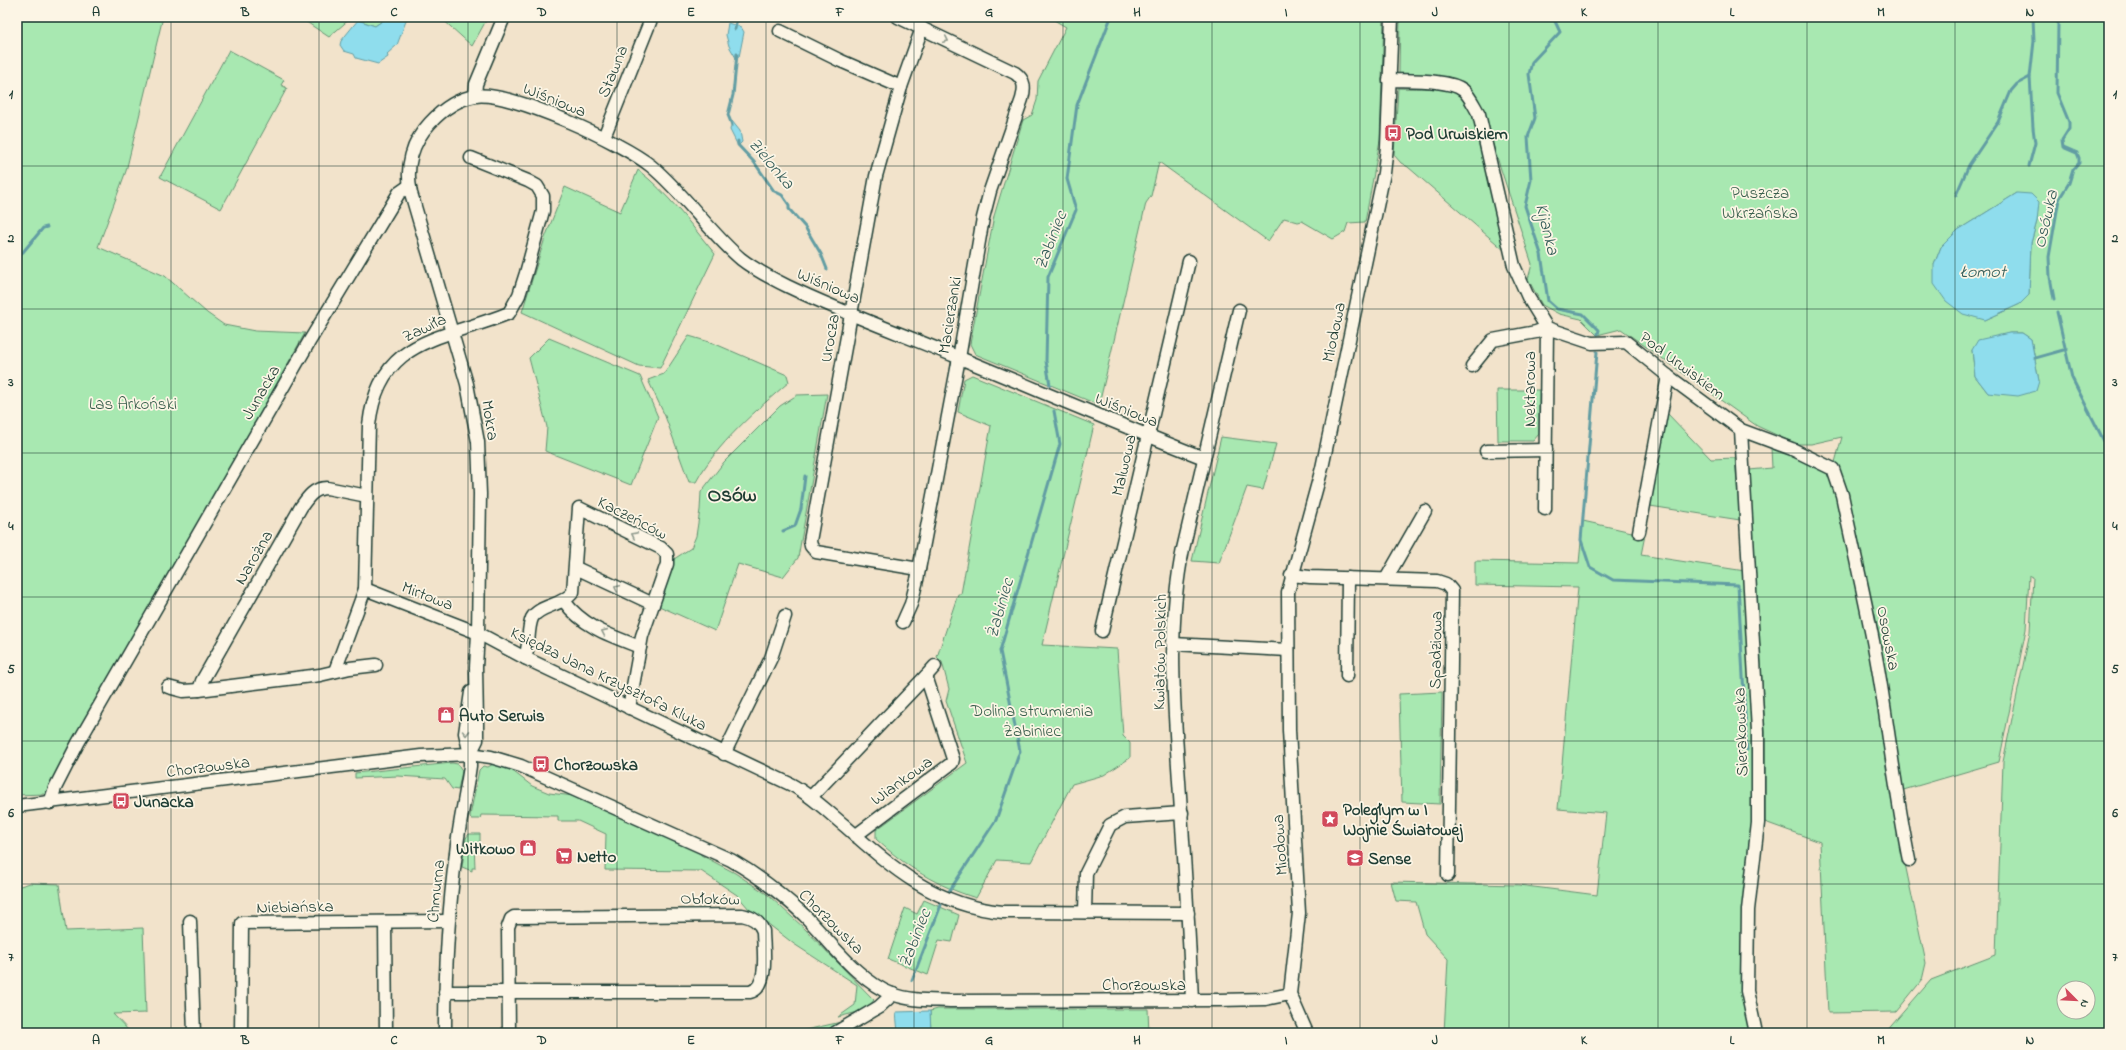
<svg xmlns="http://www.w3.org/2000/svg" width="2126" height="1050" font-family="'Indie Flower',sans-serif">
<rect width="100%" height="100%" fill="#f2e3cb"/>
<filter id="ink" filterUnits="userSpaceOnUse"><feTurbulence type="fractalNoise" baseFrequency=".025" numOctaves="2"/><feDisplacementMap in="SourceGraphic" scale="8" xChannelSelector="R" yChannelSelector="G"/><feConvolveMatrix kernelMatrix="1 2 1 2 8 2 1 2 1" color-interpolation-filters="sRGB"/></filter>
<g filter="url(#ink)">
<g fill="#a8e8b1" stroke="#649272" fill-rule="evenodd">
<polygon points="17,17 163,17 126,171 98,247 165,276 207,313 224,325 255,331 305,333 46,794 17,795"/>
<polygon points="299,17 352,17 329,37"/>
<polygon points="361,17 388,17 375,26 358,20"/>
<polygon points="440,17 488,17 472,46"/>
<polygon points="1049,17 1384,17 1380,140 1365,222 1348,223 1345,232 1333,239 1302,221 1298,222 1284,218 1268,241 1159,162 1151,196 1146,203 1099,405 975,354 970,344 994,216 1023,120 1032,115 1037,100 1038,81 1066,27"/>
<path d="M1400 17H2109V1033H1885L1931 980 1996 955 2003 762 2030 632 2033 577 2029 575 2026 629 1999 762 1900 791 1834 466 1842 437 1811 444H1796L1757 426 1621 329 1597 335 1581 319 1559 314 1542 305 1528 279 1532 264 1492 142 1484 111 1474 95 1399 74ZM2017 193 2037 221 2031 243 2029 295 2020 304 1985 320 1934 265 1941 247 1958 230ZM2010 333H2022L2031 339 2039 381 1988 393 1975 376 1972 350 1995 337ZM2064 988H2088V1012H2064Z"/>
<polygon points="229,50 284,80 281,85 287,88 221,209 160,177"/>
<path d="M1398 88C1413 89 1447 86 1458 95 1466 100 1471 114 1475 121L1504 250 1408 167 1401 163 1394 155Z"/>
<path d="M638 170C668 193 691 225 715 254L660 368 639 366 522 312 545 238 565 187 620 212Z"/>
<path d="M689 336 713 343 787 375 789 382C756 410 716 445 696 482H689L665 416 648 380 664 374Z"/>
<polygon points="549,338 640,376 658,417 631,485 545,451 547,427 529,358"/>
<path d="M972 375 1094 425 1042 645 1117 649 1123 736 1130 743V758L1104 775 1072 784 1031 862 997 860 976 898C937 886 906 867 876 839V830L967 763 946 701 949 689 942 662 937 657 958 594H961L991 426 958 412 964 379Z"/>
<polygon points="1497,390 1539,390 1539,434 1533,441 1498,441"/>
<polygon points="827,394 798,558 783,577 738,564 715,631 659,606 674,559 691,548 696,536 700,510 701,492 724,462 780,406 797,395"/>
<polygon points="1667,413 1711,459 1735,458 1740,520 1650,506"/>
<polygon points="1221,437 1276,444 1263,490 1247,487 1219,563 1192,561"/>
<polygon points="1771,448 1832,471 1875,667 1904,859 1926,963 1922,980 1896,1012 1828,1013 1820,842 1765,822 1765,730 1749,470 1772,468"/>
<polygon points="1583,521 1645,535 1641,555 1745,571 1751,715 1752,824 1742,913 1741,991 1750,1033 1444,1033 1448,959 1425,934 1416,902 1396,901 1391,882 1518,885 1597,895 1606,813 1558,809 1578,587 1475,585 1475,561 1579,563"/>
<polygon points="1442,692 1440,804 1402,802 1399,694"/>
<polygon points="452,763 458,764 462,771 458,790 452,789 445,779 398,776 355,778 355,773"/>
<polygon points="495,763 510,769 532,786 549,793 574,796 698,850 701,855 735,873 768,895 804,928 874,1000 866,1010 838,1017 855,1005 857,985 794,944 749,909 737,895 701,871 605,870 606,834 578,821 558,821 558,816 481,815 480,819 471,819 470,816 479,770 483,766 488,767"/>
<polygon points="469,834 480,834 480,842 474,843 475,868 472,868 472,871 462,867 466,838"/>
<polygon points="30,883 59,884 66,931 143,928 146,1013 113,1014 131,1033 17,1033 17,887"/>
<polygon points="924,900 959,915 952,942 939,940 928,975 888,959 905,908 917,914"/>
<polygon points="938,1009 1148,1009 1149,1033 931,1033 930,1011"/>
<polygon points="850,1020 828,1033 792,1033"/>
</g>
<g fill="#8fdded" stroke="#629da3">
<polygon points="388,17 406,17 406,21 397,45 387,54 388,57 378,64 356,58 354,54 344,51 340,45 341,41 358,20 375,26"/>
<polygon points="728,23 741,27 744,32 739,57 736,58 729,46 726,35"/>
<polygon points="732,121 740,131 742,142 738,146 730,130"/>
<polygon points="2017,193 2031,194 2039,202 2037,221 2031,243 2029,295 2020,304 1985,320 1963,314 1946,301 1934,284 1934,265 1941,247 1958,230"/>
<polygon points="2009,333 2022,333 2031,339 2039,381 2036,391 2018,396 1988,393 1975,376 1972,350 1978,340"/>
<polygon points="930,1011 931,1033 898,1033 896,1012"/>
</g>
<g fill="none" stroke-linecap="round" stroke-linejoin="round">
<g stroke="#629da3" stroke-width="3">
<polyline points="1553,17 1560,32 1532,62 1529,74 1535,118 1528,137 1531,180 1525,206 1541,254 1548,301 1557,309 1583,314 1599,330 1598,334"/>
<polyline points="735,29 737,17"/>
<polyline points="732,125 728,115 733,95 737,54"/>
<polyline points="738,141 738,145 754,162 774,191 782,195 789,205 789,209 805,227 821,254 827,269"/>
<polyline points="2029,166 2035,143 2033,128 2030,77"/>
<polyline points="1956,195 1969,165 1998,122 2011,91 2017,84 2030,77 2034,41 2033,17"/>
<polyline points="17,256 23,252 43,228 47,227"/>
<polyline points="2054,299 2050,277 2049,257 2059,199 2069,183 2073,170 2079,163 2079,158 2077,153 2063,147 2062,140 2069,129 2069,122 2057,93 2058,23 2061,17"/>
<polyline points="2057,312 2072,378 2109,451"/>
<polyline points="1597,352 1581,540 1590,567 1613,580 1738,585 1747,750"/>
<polyline points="2035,358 2067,349"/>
<polyline points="1050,385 1046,361 1048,277 1076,210 1067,179 1077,105 1111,17"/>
<polyline points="783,531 795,526 801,509 805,476"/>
<polyline points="948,893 996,820 1020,751 1000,651 1060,444 1054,411"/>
<polyline points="912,980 941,905"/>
</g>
<defs>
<g id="minor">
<path d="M898 17 1015 73C1025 80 1025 88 1022 99L990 191 983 218 959 358 917 580 911 604 903 622"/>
<polyline points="780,31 841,61 901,87"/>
<path d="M1389 80C1407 81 1449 79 1463 90 1470 96 1474 106 1479 114L1514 266 1528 297 1547 328 1592 343 1626 342 1668 376 1741 430 1792 449 1833 469 1842 495C1854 553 1868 610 1878 668 1889 732 1896 797 1909 860"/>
<polyline points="475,96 476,84 504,17"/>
<polyline points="604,137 652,17"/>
<polyline points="1472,366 1493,340 1536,332 1547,328 1545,509"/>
<polyline points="1741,430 1758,731 1758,823 1748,910 1747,991 1756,1033"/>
<polyline points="1486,451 1546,450"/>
<polyline points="1639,532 1668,376"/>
<polyline points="576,568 653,604"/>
<polyline points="919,569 816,552 811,546 810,541 876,176 901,87 922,28"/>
<polyline points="1291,575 1310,577 1437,581 1446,584 1452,591 1448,875"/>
<polyline points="1386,579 1425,511"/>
<path d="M365 589 478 633 525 658 792 785C812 796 828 812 845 826 893 869 936 906 1003 912L1188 913"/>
<path d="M564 601C583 627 611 636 640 647"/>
<polyline points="1102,631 1189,261"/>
<polyline points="1173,644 1288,650"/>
<path d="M525 658C530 645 527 630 532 618 539 605 563 606 573 592L579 508 661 548 667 554V564L642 636 629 708"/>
<path d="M335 671 365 589 369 425C379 336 444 340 509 313L519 295 526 273 543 211V196L537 186 528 181 471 158"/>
<polyline points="926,676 935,666"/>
<polyline points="1347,676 1348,578"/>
<polyline points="168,687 183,691 199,690 320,675 350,668 376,665"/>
<path d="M199 690 202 681 301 507C308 497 314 488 327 488L367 496"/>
<path d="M470 754 477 740V723L476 667 478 633 480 494 478 442 467 384 411 193C405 167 412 142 430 123 442 110 457 99 475 96 509 90 623 143 651 166 684 193 708 231 741 259 755 270 771 278 787 286 841 312 899 333 955 356 1038 390 1120 425 1204 458"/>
<polyline points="724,754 771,658 785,616"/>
<polyline points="811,797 926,676 953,759 952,763 855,836"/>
<polyline points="50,803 55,788 78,743 309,342 399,193 409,186"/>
<path d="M17 806 421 756 470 754 491 757 521 766 731 860C757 875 781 893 804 915 829 940 859 982 892 994 911 1001 931 1000 950 1001L1219 1000 1266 999 1290 994"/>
<polyline points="1085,912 1086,873 1110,825 1125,817 1182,813"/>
<polyline points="190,921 194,1033"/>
<polyline points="385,922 386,1033"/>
<path d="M445 992H750C770 987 763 947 763 931 759 921 752 917 742 915L514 917 511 919 508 927 509 1033"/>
<path d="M1192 1001C1189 927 1184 854 1179 781 1174 703 1167 626 1183 549L1239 310"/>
<polyline points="241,1033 242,923 448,921"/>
<path d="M445 1033C445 973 448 913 456 853 459 824 466 795 470 766V754L465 733 471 692"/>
<polyline points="835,1033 879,1007 893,994"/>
<polyline points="1307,1033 1290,994 1299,913 1289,730 1288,592 1322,468 1384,173 1387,147 1392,17"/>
</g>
</defs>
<use href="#minor" stroke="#1f3d34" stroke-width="15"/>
<use href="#minor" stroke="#fcf5e5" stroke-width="12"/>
</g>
<defs><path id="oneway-chevron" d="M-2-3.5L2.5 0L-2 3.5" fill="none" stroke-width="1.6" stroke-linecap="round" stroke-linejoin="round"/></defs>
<g stroke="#8e998c">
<use href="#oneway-chevron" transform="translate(946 40) rotate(25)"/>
<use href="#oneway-chevron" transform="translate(634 535) rotate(-154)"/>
<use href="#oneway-chevron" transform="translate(617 588) rotate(-155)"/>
<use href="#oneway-chevron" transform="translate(604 632) rotate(-156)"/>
<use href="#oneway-chevron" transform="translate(466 733) rotate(89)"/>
</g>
</g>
<path fill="none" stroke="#1f3d34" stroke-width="1" stroke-opacity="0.55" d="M171 17V1033M319 17V1033M468 17V1033M617 17V1033M766 17V1033M914 17V1033M1063 17V1033M1212 17V1033M1360 17V1033M1509 17V1033M1658 17V1033M1807 17V1033M1955 17V1033M17 166H2109M17 309H2109M17 453H2109M17 597H2109M17 741H2109M17 884H2109"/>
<defs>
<symbol id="bus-square" viewBox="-11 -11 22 22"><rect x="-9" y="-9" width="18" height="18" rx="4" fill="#d1495b" stroke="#fcf5e5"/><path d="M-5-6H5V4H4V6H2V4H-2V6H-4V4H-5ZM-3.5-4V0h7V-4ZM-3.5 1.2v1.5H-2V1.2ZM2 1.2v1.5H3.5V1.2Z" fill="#fff"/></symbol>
<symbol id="shop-square" viewBox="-11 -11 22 22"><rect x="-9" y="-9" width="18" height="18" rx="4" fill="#d1495b" stroke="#fcf5e5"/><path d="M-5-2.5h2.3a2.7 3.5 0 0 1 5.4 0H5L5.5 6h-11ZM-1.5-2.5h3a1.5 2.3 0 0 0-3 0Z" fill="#fff"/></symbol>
<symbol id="sight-square" viewBox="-11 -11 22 22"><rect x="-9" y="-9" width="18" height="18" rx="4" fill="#d1495b" stroke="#fcf5e5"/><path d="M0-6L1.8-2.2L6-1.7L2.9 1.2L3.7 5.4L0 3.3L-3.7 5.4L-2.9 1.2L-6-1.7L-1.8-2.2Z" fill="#fff"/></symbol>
<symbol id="supermarket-square" viewBox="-11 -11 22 22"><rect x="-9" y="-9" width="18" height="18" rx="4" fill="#d1495b" stroke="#fcf5e5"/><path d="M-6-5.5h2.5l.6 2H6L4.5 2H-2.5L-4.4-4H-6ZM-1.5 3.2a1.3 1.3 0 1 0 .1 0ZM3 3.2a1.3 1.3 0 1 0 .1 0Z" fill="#fff"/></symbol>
<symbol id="school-square" viewBox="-11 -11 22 22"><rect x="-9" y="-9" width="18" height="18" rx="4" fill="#d1495b" stroke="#fcf5e5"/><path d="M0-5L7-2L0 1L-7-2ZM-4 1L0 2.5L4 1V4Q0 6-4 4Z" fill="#fff"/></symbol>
</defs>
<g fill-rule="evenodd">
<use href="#bus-square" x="1383" y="123" width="20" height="20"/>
<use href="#shop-square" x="436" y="705" width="20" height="20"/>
<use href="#bus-square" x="531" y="754" width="20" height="20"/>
<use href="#bus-square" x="111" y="791" width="20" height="20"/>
<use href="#sight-square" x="1320" y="809" width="20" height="20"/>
<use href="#shop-square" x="518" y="838" width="20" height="20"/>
<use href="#supermarket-square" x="554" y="846" width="20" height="20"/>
<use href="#school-square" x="1345" y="848" width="20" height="20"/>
</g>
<g text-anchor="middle" stroke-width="3.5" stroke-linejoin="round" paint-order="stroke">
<g font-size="17" fill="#1f3d34" stroke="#fcf5e5">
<text transform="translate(612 71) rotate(-68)" y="6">Stawna</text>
<text transform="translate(555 99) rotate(22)" y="6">Wiśniowa</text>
<text transform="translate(829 285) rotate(23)" y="6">Wiśniowa</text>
<text transform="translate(949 315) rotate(-81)" y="6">Macierzanki</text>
<text transform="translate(424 327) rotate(-25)" y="6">Zawiła</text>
<text transform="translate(1333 332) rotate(-78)" y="6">Miodowa</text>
<text transform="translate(829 338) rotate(-80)" y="6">Urocza</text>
<text transform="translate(1683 365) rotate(37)" y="6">Pod Urwiskiem</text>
<text transform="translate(1529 389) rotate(-90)" y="6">Nektarowa</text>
<text transform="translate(260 392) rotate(-60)" y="6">Junacka</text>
<text transform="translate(1127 409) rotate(22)" y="6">Wiśniowa</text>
<text transform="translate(491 420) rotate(81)" y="6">Mokra</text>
<text transform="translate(1123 465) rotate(-77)" y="6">Malwowa</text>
<text transform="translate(633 517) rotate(27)" y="6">Kaczeńców</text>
<text transform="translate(253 557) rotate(-60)" y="6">Narożna</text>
<text transform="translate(428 595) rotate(21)" y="6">Mirtowa</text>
<text transform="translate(1889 638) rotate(79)" y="6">Osowska</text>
<text transform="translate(1435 650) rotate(-89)" y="6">Spadziowa</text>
<text transform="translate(1159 652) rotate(-89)" y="6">Kwiatów Polskich</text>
<text transform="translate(609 678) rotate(26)" y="6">Księdza Jana Krzysztofa Kluka</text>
<text transform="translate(1740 732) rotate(-92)" y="6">Sierakowska</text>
<text transform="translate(208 766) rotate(-7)" y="6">Chorzowska</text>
<text transform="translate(901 780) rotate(-36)" y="6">Wiankowa</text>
<text transform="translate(1279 845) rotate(-94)" y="6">Miodowa</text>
<text transform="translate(435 891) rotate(-84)" y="6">Chmurna</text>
<text transform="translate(710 898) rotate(1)" y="6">Obłoków</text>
<text transform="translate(295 906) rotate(-1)" y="6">Niebiańska</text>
<text transform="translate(832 921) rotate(45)" y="6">Chorzowska</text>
<text x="1144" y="990">Chorzowska</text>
</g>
<g font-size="17" font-weight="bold" fill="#1f3d34" stroke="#fcf5e5" text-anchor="start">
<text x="1406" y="139">Pod Urwiskiem</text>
<text x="459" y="721">Auto Serwis</text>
<text x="554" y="770">Chorzowska</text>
<text x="134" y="807">Junacka</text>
<text x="1343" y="815">Poległym w I<tspan x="1343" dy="20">Wojnie Światowej</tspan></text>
<text x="515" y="854" text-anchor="end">Witkowo</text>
<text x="577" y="862">Netto</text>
<text x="1368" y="864">Sense</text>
</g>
<g font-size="17" fill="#3a5f4d" stroke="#fcf5e5">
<text x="1760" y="198">Puszcza<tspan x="1760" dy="20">Wkrzańska</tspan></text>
<text x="133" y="409">Las Arkoński</text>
<text x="1032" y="716">Dolina strumienia<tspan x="1032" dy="20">Żabiniec</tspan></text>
</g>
<g font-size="18" font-style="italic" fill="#355d59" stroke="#fcf5e5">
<text transform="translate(772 163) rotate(50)" y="6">Zielonka</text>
<text transform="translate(2045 219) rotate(-77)" y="6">Osówka</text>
<text transform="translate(1548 229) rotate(76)" y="6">Kijanka</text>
<text transform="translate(1050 240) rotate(-69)" y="6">Żabiniec</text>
<text x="1983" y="277">Łomot</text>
<text transform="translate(999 608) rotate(-74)" y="6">Żabiniec</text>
<text transform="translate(914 938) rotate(-69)" y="6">Żabiniec</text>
</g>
<g font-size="21" font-weight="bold" fill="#1f3d34" stroke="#fcf5e5">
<text x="732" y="501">Osów</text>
</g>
</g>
<rect width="2126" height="1050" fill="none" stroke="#fcf5e5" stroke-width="44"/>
<g transform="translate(2076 1000) rotate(114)"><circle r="19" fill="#fcf5e5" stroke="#a4ab9e"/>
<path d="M0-3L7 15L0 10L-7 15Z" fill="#d1495b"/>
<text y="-6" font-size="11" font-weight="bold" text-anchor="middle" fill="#1f3d34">N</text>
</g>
<rect x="22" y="22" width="2082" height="1006" fill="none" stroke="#1f3d34" stroke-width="1.5"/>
<g font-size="13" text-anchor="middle" font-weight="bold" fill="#1f3d34">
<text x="96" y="16">A</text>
<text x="245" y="16">B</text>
<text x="394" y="16">C</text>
<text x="542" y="16">D</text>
<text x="691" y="16">E</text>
<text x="840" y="16">F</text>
<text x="989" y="16">G</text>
<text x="1137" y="16">H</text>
<text x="1286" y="16">I</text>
<text x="1435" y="16">J</text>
<text x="1584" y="16">K</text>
<text x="1732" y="16">L</text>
<text x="1881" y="16">M</text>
<text x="2030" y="16">N</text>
<text x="11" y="98">1</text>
<text x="2115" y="98">1</text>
<text x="11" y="242">2</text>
<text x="2115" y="242">2</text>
<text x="11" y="386">3</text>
<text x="2115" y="386">3</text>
<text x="11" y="530">4</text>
<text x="2115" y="530">4</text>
<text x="11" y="673">5</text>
<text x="2115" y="673">5</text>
<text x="11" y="817">6</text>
<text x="2115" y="817">6</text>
<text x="11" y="961">7</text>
<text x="2115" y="961">7</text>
<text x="96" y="1044">A</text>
<text x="245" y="1044">B</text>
<text x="394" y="1044">C</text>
<text x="542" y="1044">D</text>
<text x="691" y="1044">E</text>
<text x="840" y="1044">F</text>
<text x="989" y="1044">G</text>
<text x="1137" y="1044">H</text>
<text x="1286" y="1044">I</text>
<text x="1435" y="1044">J</text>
<text x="1584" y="1044">K</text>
<text x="1732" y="1044">L</text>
<text x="1881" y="1044">M</text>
<text x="2030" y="1044">N</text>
</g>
</svg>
